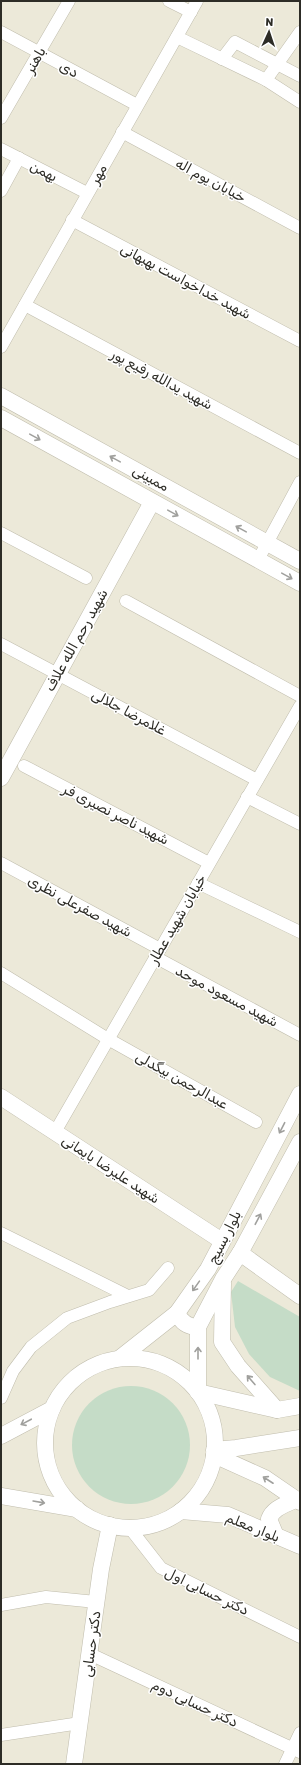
<svg xmlns="http://www.w3.org/2000/svg" width="301" height="1765" font-family="Rubik,'Noto Sans Arabic',sans-serif">
<rect width="100%" height="100%" fill="#ece9d9"/>
<g fill="#c5dcc7">
<polygon points="238,1281 300,1317 300,1391 270,1377 249,1354 235,1327 231,1292"/>
<circle cx="131" cy="1445" r="59"/>
</g>
<g fill="none" stroke-linecap="round" stroke-linejoin="round">
<defs>
<g id="street">
<polyline points="169,1 191,12"/>
<polyline points="1,32 137,105"/>
<polyline points="177,37 266,80 300,102"/>
<polyline points="222,59 235,42 300,76"/>
<polyline points="266,80 300,32"/>
<polyline points="1,118 69,1"/>
<polyline points="122,132 300,228"/>
<polyline points="1,149 87,193"/>
<polyline points="1,191 19,158"/>
<polyline points="72,220 300,341"/>
<polyline points="25,305 300,453"/>
<polyline points="1,347 197,1"/>
<polyline points="1,533 86,578"/>
<polyline points="258,560 300,482"/>
<polyline points="126,601 300,696"/>
<polyline points="1,644 257,780"/>
<polyline points="24,766 209,863"/>
<polyline points="247,797 300,824"/>
<polyline points="1,863 160,949"/>
<polyline points="198,883 300,932"/>
<polyline points="155,957 300,1035"/>
<polyline points="1,973 108,1039 256,1122"/>
<polyline points="55,1132 300,706"/>
<polyline points="1,1233 128,1296"/>
<polyline points="1,1398 13,1371 31,1347 67,1318 110,1302 149,1290 168,1268"/>
<polyline points="129,1527 161,1568 300,1637"/>
<polyline points="1,1605 46,1597 96,1602"/>
<polyline points="90,1654 300,1752"/>
<polyline points="1,1735 80,1723"/>
<polyline points="285,1764 300,1733"/>
</g>
<g id="secondary">
<polyline points="1,396 300,561"/>
<polyline points="1,418 300,583"/>
<polyline points="1,778 152,502"/>
<polyline points="1,1097 222,1241"/>
<polyline points="300,1142 240,1253 223,1279 198,1327 198,1392 277,1410 300,1406"/>
<polyline points="240,1253 300,1296"/>
<polyline points="223,1283 222,1342 238,1366 277,1410"/>
<path d="M177 1313C181 1322 188 1327 198 1327"/>
<polyline points="120,1358 177,1313 208,1269 300,1094"/>
<circle cx="130" cy="1443" r="85"/>
<polyline points="1,1436 52,1409"/>
<polyline points="214,1450 236,1448 300,1438"/>
<polyline points="214,1455 265,1478 300,1502"/>
<polyline points="1,1496 77,1509"/>
<polyline points="181,1511 228,1515 300,1546"/>
<path d="M276 1536 269 1519C273 1508 285 1505 295 1500"/>
<polyline points="74,1764 101,1569 110,1525"/>
</g>
</defs>
<use href="#street" stroke="#c0bdad" stroke-width="13"/>
<use href="#secondary" stroke="#c0bdad" stroke-width="17"/>
<use href="#street" stroke="#fff" stroke-width="12"/>
<use href="#secondary" stroke="#fff" stroke-width="16"/>
</g>
<defs><path id="oneway-shaft" d="M-6 0H5M1.5-3L5.5 0L1.5 3" fill="none" stroke-width="1.6" stroke-linecap="round" stroke-linejoin="round"/></defs>
<g stroke="#a0a09d">
<use href="#oneway-shaft" transform="translate(35 437) rotate(29)"/>
<use href="#oneway-shaft" transform="translate(115 459) rotate(-151)"/>
<use href="#oneway-shaft" transform="translate(173 513) rotate(29)"/>
<use href="#oneway-shaft" transform="translate(241 529) rotate(-151)"/>
<use href="#oneway-shaft" transform="translate(287 576) rotate(29)"/>
<use href="#oneway-shaft" transform="translate(282 1128) rotate(117)"/>
<use href="#oneway-shaft" transform="translate(258 1219) rotate(-62)"/>
<use href="#oneway-shaft" transform="translate(196 1286) rotate(125)"/>
<use href="#oneway-shaft" transform="translate(198 1353) rotate(-90)"/>
<use href="#oneway-shaft" transform="translate(251 1380) rotate(-131)"/>
<use href="#oneway-shaft" transform="translate(26 1422) rotate(152)"/>
<use href="#oneway-shaft" transform="translate(268 1480) rotate(-147)"/>
<use href="#oneway-shaft" transform="translate(39 1502) rotate(10)"/>
</g>
<g text-anchor="middle" stroke-width="3" stroke-linejoin="round" paint-order="stroke">
<g font-size="14" fill="#2d2c26" stroke="#fff">
<text transform="translate(35 60) rotate(-60)" y="5">باهنر</text>
<text transform="translate(69 69) rotate(28)" y="5">دی</text>
<text transform="translate(44 171) rotate(27)" y="5">بهمن</text>
<text transform="translate(98 174) rotate(-61)" y="5">مهر</text>
<text transform="translate(211 180) rotate(28)" y="5">خیابان یوم اله</text>
<text transform="translate(186 281) rotate(28)" y="5">شهید خداخواست بهبهانی</text>
<text transform="translate(162 379) rotate(28)" y="5">شهید یدالله رفیع پور</text>
<text transform="translate(151 478) rotate(29)" y="5">ممبینی</text>
<text transform="translate(76 640) rotate(-61)" y="5">شهید رحم الله علاف</text>
<text transform="translate(129 712) rotate(28)" y="5">غلامرضا جلالی</text>
<text transform="translate(116 814) rotate(27)" y="5">شهید ناصر نصیری فر</text>
<text transform="translate(80 906) rotate(28)" y="5">شهید صفرعلی نظری</text>
<text transform="translate(177 919) rotate(-60)" y="5">خیابان شهید عطار</text>
<text transform="translate(227 996) rotate(28)" y="5">شهید مسعود موحد</text>
<text transform="translate(182 1080) rotate(29)" y="5">عبدالرحمن بیگدلی</text>
<text transform="translate(111 1169) rotate(33)" y="5">شهید علیرضا بایمانی</text>
<text transform="translate(224 1237) rotate(-63)" y="5">بلوار بسیج</text>
<text transform="translate(253 1527) rotate(22)" y="5">بلوار معلم</text>
<text transform="translate(207 1591) rotate(26)" y="5">دکتر حسابی اول</text>
<text transform="translate(91 1644) rotate(-82)" y="5">دکتر حسابی</text>
<text transform="translate(195 1703) rotate(25)" y="5">دکتر حسابی دوم</text>
</g>
</g>
<rect width="301" height="1765" fill="none" stroke="#2d2c26" stroke-width="4"/>
<g transform="translate(269 32) rotate(3)" stroke="#ffffff" stroke-width="3" paint-order="stroke">
<path d="M0-3L7 15L0 10L-7 15Z" fill="#2d2c26"/>
<text y="-6" font-size="11" font-weight="bold" text-anchor="middle" fill="#2d2c26">N</text>
</g>
</svg>
